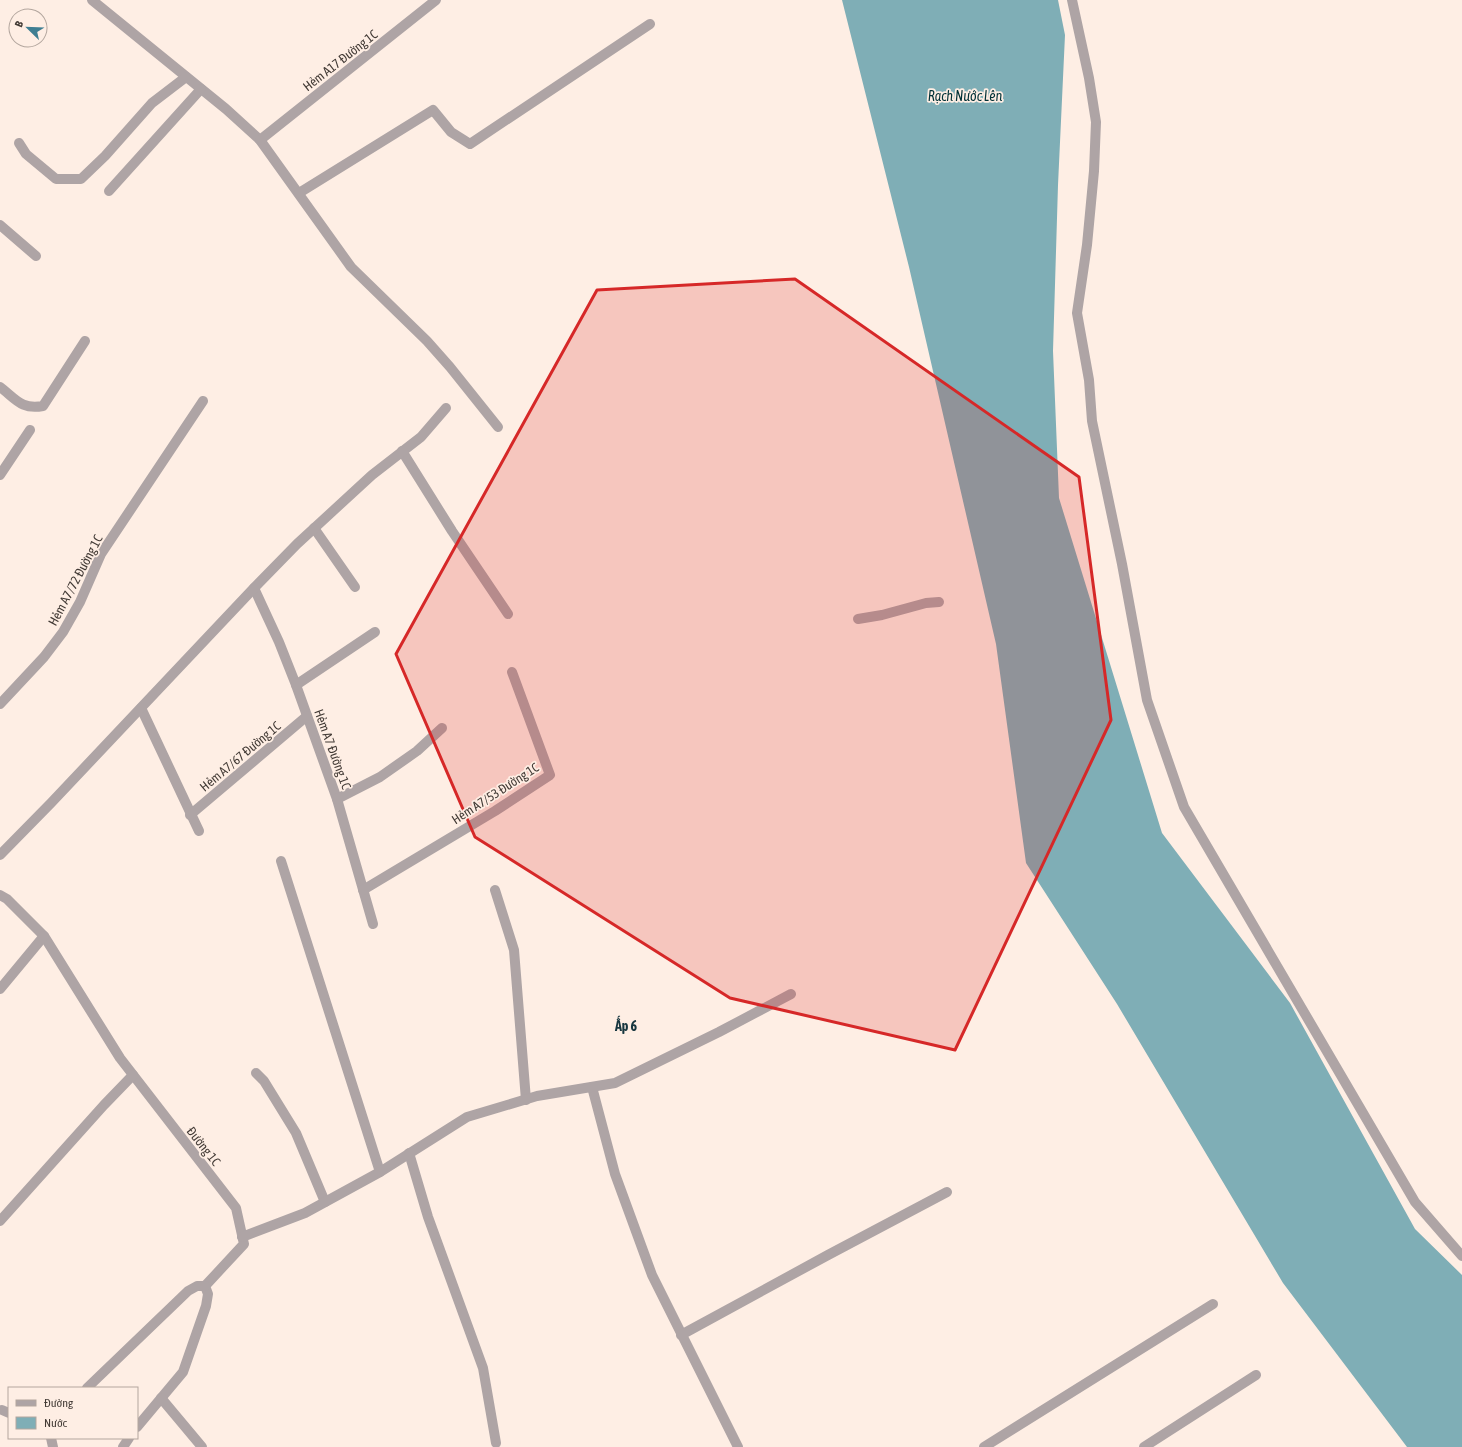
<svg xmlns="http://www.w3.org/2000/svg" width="1462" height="1447" font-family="'Asap Condensed',sans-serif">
<rect width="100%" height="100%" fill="#feeee4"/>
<polygon fill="#7faeb6" points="842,0 1058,0 1065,35 1058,185 1053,351 1059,498 1162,833 1290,1003 1415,1229 1462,1275 1462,1447 1407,1447 1283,1283 1117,1004 1026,863 996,644 909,267"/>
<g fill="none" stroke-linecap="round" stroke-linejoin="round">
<g stroke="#aea4a5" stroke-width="10">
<polyline points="92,0 226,109 260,140 351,267 427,341 450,367 498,427"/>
<polyline points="1072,0 1089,78 1096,122 1094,171 1087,245 1077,313 1089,380 1092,421 1122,564 1147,700 1184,807 1415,1202 1462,1256"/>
<polyline points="260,140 436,0"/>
<polyline points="19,143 26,154 56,179 81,179 105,156 152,103 186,77"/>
<polyline points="109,191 201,89"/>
<polyline points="299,193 433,110 451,132 470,144 650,24"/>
<polyline points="0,225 36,256"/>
<path d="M0 387C16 399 21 410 43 406L85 341"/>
<polyline points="402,451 452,531 508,614"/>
<polyline points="0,475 30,430"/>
<polyline points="314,528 355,587"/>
<polyline points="254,588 279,642 296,685 337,799 373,924"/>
<polyline points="858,619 882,615 926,603 939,602"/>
<polyline points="296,685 375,632"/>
<polyline points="0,704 44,657 63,632 80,602 101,554 203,401"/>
<polyline points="141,708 199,831"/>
<polyline points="337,799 380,777 417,751 442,728"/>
<polyline points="190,815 307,716"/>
<polyline points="0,855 51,803 254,588 297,544 372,475 421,437 446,408"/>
<polyline points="281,861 380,1172"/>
<polyline points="363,890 495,811 550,775 512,672"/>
<polyline points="495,890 514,950 526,1100"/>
<polyline points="0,895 7,899 44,936 120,1058 236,1208 244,1244 205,1286 208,1294 206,1306 183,1372 137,1427"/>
<polyline points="0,989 44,936"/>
<polyline points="256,1073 264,1081 296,1133 325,1202"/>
<polyline points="592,1087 615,1174 652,1275 738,1447"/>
<polyline points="409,1153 428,1217 483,1368 496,1443"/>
<polyline points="0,1221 104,1105 133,1075"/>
<polyline points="242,1237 305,1213 380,1172 467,1117 537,1096 615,1083 719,1032 791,994"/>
<polyline points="681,1335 828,1255 947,1192"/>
<polyline points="87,1388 188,1291 197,1286 205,1286"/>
<polyline points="161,1398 202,1447"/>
<polyline points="2,1410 9,1413"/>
<polyline points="51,1438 53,1447"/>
<polyline points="123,1447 129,1438"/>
<polyline points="984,1447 1213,1304"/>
<polyline points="1144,1447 1256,1375"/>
</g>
</g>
<path fill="#d62828" fill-opacity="0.2" stroke="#d62828" stroke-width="3" stroke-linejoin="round" d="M795 279 1079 477 1111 720 955 1050 730 998 475 837 396 654 597 290Z"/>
<g text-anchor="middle" stroke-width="3.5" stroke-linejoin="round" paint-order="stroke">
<g font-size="13" fill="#423a35" stroke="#feeee4">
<text transform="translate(340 60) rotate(-38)" y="5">Hẻm A17 Đường 1C</text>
<text transform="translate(75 580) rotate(-62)" y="5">Hẻm A7/72 Đường 1C</text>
<text transform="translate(333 749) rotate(70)" y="5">Hẻm A7 Đường 1C</text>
<text transform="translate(240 756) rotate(-40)" y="5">Hẻm A7/67 Đường 1C</text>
<text transform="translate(495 793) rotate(-33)" y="5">Hẻm A7/53 Đường 1C</text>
<text transform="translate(204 1146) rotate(52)" y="5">Đường 1C</text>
</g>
<g font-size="14" font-style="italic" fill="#013137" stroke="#feeee4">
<text x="965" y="101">Rạch Nước Lên</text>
</g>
<g font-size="14" font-weight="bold" fill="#17363f" stroke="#feeee4">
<text x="626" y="1031">Ấp 6</text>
</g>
</g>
<rect x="8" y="1387" width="130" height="52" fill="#feeee4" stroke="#b3a69e"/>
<rect x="16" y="1400" width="20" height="6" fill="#aea4a5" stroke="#b3a69e"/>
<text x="44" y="1407" font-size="12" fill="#423a35">Đường</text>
<rect x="16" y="1417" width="20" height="12" fill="#7faeb6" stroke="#b3a69e"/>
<text x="44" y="1427" font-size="12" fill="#423a35">Nước</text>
<g transform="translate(28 28) rotate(293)"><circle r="19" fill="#feeee4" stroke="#b3a69e"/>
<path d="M0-3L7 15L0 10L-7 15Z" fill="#3e7e92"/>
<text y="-6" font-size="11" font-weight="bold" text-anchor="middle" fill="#423a35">B</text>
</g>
</svg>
